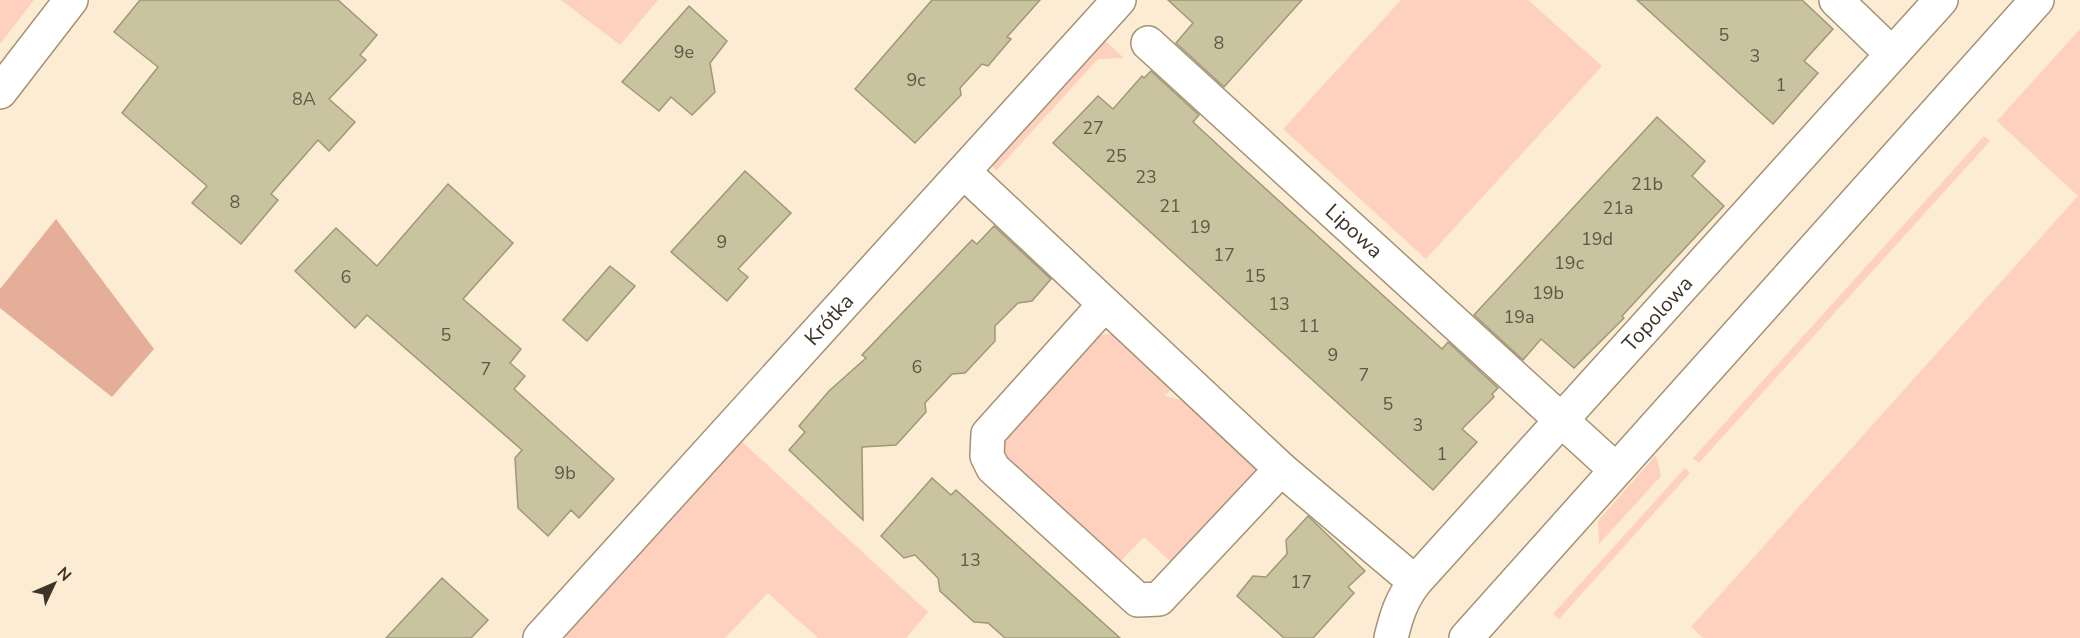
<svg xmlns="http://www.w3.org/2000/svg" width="2080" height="638" font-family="'Nunito Sans',sans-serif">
<rect width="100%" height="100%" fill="#fcecd3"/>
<g fill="#fed0be">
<polygon points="0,0 34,0 0,44"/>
<polygon points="561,0 658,0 620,45"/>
<polygon points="1401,0 1528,0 1602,66 1426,259 1283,129"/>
<polygon points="2080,29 2080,638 1703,638 1691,627 2078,196 1997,121"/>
<polygon points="1101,37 1124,58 1098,59 996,171 991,164"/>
<polygon points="1984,136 1990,141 1699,463 1693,458"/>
<polygon points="1106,334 1116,334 1173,387 1165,396 1189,402 1253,464 1256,475 1175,566 1144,537 1117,565 1005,461 1002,450 1004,436 1091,338"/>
<polygon points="739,439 928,612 906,638 818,638 768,593 725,638 567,638 562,634"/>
<polygon points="1656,455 1661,476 1599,544 1598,521"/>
<polygon points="1685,468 1690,473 1559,619 1553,614"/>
</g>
<polygon fill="#e5ae98" points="56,219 154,349 112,397 0,308 0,289"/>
<g fill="#cac3a0" stroke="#9f9877" stroke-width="1.5">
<polygon points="140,0 338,0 377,35 360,55 366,60 329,99 355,122 329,151 318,140 271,194 278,200 241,244 192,203 207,186 122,113 158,67 114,32"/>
<polygon points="932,0 1040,0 1007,37 1011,39 988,66 982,64 960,88 961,95 915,143 855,89"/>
<polygon points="1168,0 1302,0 1224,87 1176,43 1193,23"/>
<polygon points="1637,0 1802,0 1833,29 1804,61 1818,73 1773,124"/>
<polygon points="689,6 727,41 710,63 715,92 692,115 671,97 659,111 622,82"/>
<polygon points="1151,71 1199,115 1193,122 1245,170 1442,349 1448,342 1498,388 1492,394 1494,397 1462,429 1477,442 1433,490 1053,143 1098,96 1113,109 1142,76 1144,78"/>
<polygon points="1657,117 1705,161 1692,176 1724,206 1622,316 1624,318 1574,368 1541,339 1523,360 1474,315"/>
<polygon points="745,171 791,213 738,269 748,277 727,301 671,252"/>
<polygon points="448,184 513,243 463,299 521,349 510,363 525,376 514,389 614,479 579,518 571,510 548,536 518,508 515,458 522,450 367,315 355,328 295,271 336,228 377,266"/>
<polygon points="994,226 1051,279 1032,301 1018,303 995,326 995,341 965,373 952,374 925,403 926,412 896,445 862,447 863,520 789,450 805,432 799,426 829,391 866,358 862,355 972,240 977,244"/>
<polygon points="610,266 635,286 587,341 563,320"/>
<polygon points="932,478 951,495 956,490 1120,638 1005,638 988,623 974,622 940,591 938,578 915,555 904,558 881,536"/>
<polygon points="1308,516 1365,571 1348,587 1354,593 1313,638 1284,638 1237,596 1253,576 1266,577 1287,554 1286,540"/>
<polygon points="442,578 488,620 471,638 386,638"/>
</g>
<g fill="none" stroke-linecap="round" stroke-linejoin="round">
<defs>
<g id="minor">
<polyline points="1836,0 1892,54"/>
<path id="s1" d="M1148 43 1616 470"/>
<polyline points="0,92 71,0"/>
<polyline points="964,172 1281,469 1415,582"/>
<polyline points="1104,305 988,434 987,456 993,468 1138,600 1159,599 1281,469"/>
<path id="s2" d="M540 638 1119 0"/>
<path id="s3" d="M1391 638C1396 617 1401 600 1415 582L1941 0"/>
<polyline points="1466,638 2037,0"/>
</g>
</defs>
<use href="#minor" stroke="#a59274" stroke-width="36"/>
<use href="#minor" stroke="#fff" stroke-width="33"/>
</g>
<g text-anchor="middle" stroke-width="6" stroke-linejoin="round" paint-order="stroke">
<g font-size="18" fill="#605846">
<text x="1724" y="41">5</text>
<text x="1219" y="49">8</text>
<text x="684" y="58">9e</text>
<text x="1755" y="62">3</text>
<text x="916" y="86">9c</text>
<text x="1781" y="91">1</text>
<text x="304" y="105">8A</text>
<text x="1093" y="134">27</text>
<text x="1116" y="162">25</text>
<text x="1146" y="183">23</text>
<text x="1647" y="190">21b</text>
<text x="235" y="208">8</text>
<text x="1170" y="212">21</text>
<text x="1618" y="214">21a</text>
<text x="1200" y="233">19</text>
<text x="1597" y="245">19d</text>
<text x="722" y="248">9</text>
<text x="1224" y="261">17</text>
<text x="1569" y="269">19c</text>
<text x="1255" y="282">15</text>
<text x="346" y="283">6</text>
<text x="1548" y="299">19b</text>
<text x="1279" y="310">13</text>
<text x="1519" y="323">19a</text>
<text x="1309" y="332">11</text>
<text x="446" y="341">5</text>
<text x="1333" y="361">9</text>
<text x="917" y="373">6</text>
<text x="486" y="375">7</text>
<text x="1364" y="381">7</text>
<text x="1388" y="410">5</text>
<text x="1418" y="431">3</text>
<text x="1442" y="460">1</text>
<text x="565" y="479">9b</text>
<text x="970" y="566">13</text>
<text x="1301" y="588">17</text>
</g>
<g font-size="21" fill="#3c3428" stroke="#fcecd3">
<text dy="7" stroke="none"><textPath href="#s1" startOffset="279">Lipowa</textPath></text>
<text dy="7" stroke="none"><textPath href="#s3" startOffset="423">Topolowa</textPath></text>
<text dy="7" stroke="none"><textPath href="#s2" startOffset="430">Krótka</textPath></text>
</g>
</g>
<g transform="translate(54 584) rotate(46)" stroke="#fcecd3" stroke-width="4.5" paint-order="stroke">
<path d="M0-4.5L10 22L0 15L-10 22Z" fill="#3c3428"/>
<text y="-9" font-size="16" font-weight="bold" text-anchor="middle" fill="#3c3428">N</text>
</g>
</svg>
